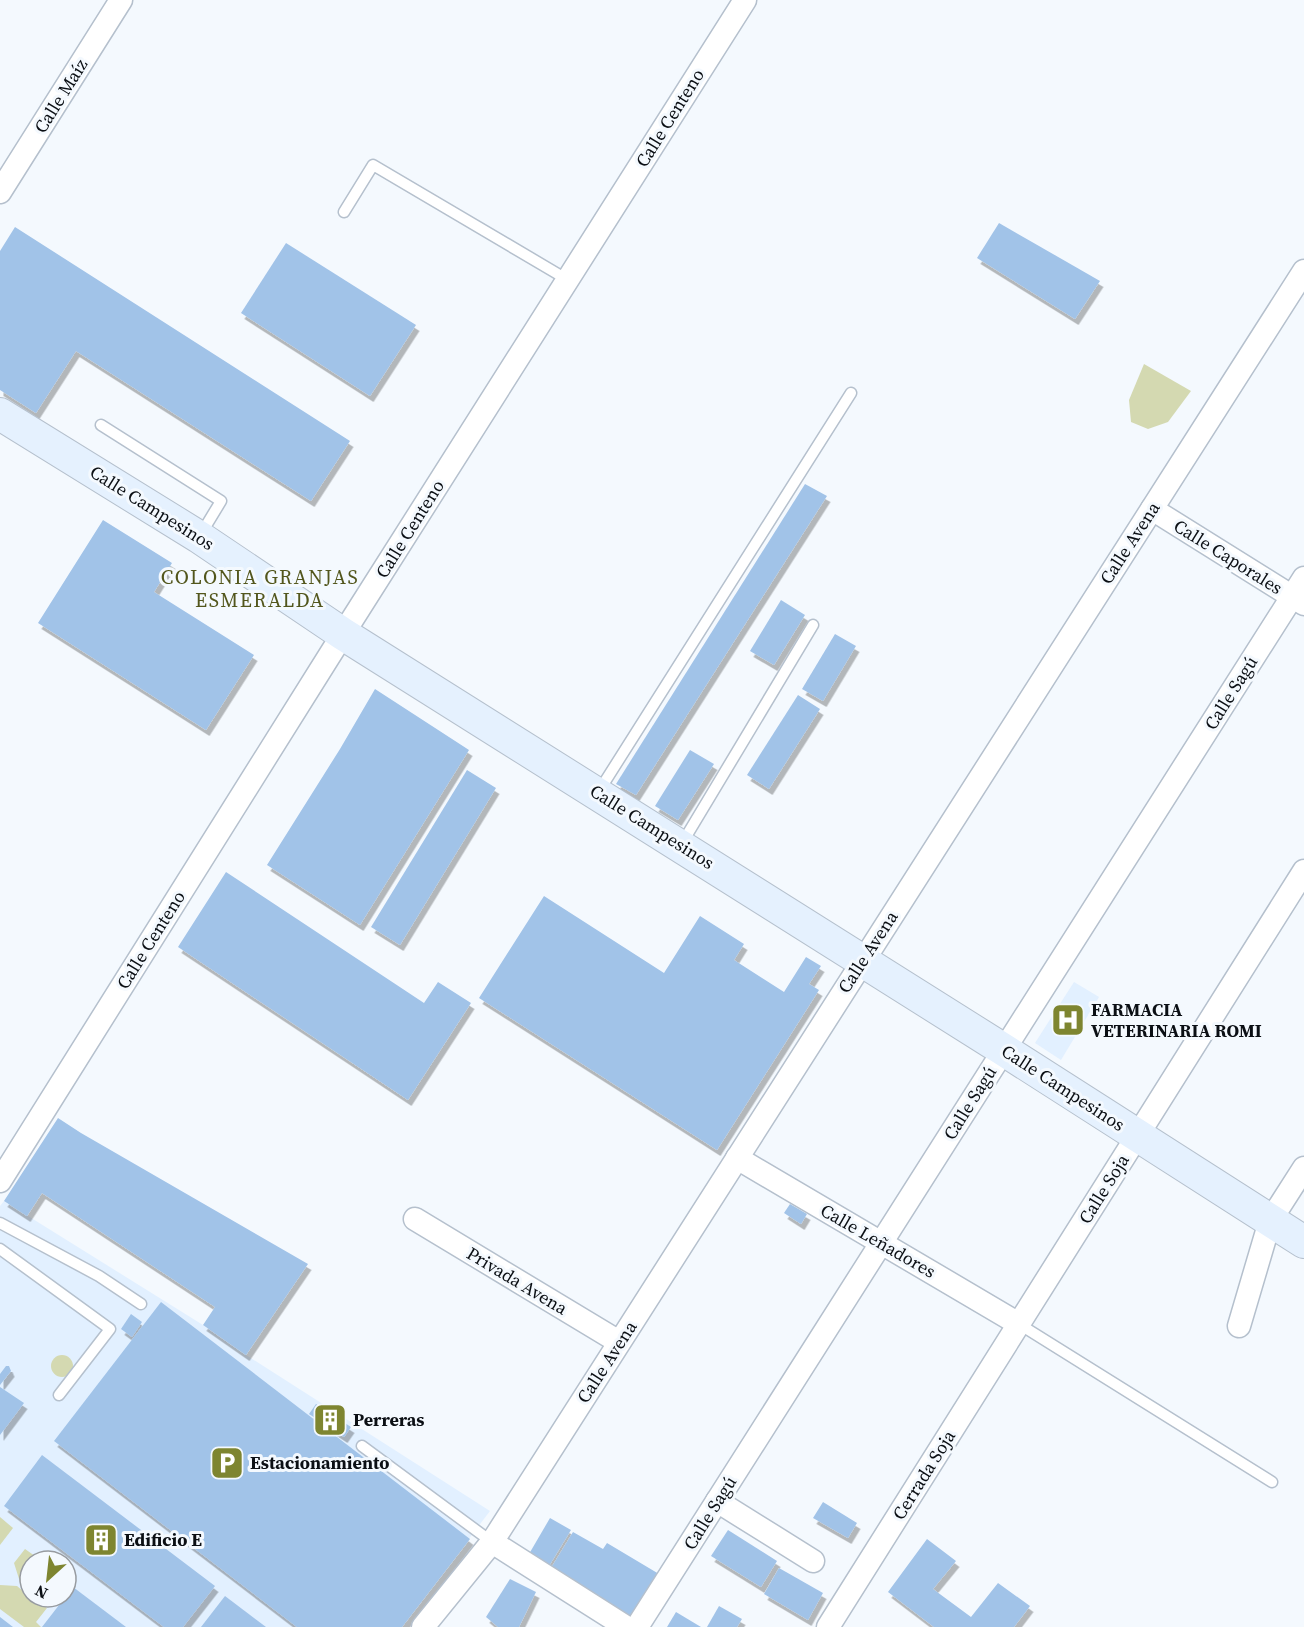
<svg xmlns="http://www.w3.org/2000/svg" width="1304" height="1627" font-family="'Source Serif 4',serif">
<defs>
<filter id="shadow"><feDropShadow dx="3.5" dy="6" stdDeviation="0" flood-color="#0004"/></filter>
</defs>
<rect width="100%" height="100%" fill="#f4f9fe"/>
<g fill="#e2f0ff" fill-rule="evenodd">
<polygon points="1074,982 1099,997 1061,1060 1035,1043"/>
<path d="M4 1201 203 1325 246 1355 490 1511 402 1627H0V1206ZM30 1561H66V1597H30Z"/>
</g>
<g fill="#d4d9b1">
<polygon points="1144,364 1191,391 1168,422 1148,429 1131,422 1129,400"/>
<circle cx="62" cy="1366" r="11"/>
<polygon points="0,1517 13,1528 0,1545"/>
<polygon points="25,1549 42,1561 30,1561 30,1589 20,1582 14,1563"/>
<polygon points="0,1585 17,1586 30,1597 47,1608 36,1622 41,1627 24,1627 0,1609"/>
</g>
<g fill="#a1c3e8" filter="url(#shadow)">
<polygon points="999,223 1100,281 1075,319 977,258"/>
<polygon points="15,227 350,441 311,501 76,351 36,413 0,390 0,251"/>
<polygon points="286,243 416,325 370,396 241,313"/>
<polygon points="805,484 827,496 636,795 616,784"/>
<polygon points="103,520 172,563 154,592 254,655 206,730 38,623"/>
<polygon points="781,600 805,615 774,665 750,651"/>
<polygon points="835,634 856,646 823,701 802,689"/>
<polygon points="375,689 469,750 360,925 267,865 340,749"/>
<polygon points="798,695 820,709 769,789 747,775"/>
<polygon points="690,750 714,764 678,820 655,806"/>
<polygon points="467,770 496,788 400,945 371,927"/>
<polygon points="226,872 424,1003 438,982 471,1003 408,1100 178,947"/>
<polygon points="544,896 664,973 700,916 744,944 734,960 784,992 806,957 821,966 809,984 819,990 717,1150 479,998"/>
<polygon points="58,1118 81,1133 308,1264 246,1355 203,1325 215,1307 42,1193 27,1216 4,1201"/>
<polygon points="790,1204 807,1214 801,1224 784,1213"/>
<polygon points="161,1302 470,1539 402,1627 297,1627 54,1441"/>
<polygon points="131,1314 142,1322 132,1337 121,1329"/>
<polygon points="6,1366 9,1366 11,1371 0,1385 0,1374"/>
<polygon points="0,1387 24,1403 0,1435"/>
<polygon points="316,1404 351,1427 344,1437 309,1414"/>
<polygon points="42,1455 215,1586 183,1627 164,1627 4,1506"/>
<polygon points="823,1502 857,1523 848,1538 813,1518"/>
<polygon points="550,1518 571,1530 549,1566 529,1554"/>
<polygon points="728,1530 777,1561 761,1587 711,1556"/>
<polygon points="573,1532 603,1549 607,1543 659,1574 633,1617 551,1568"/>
<polygon points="927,1539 956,1561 933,1589 971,1617 998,1583 1030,1606 1014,1627 934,1627 888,1592"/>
<polygon points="779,1568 823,1593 808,1620 764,1594"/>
<polygon points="510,1579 536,1592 519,1627 498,1627 486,1617"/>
<polygon points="73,1587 126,1627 42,1627"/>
<polygon points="225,1596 266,1627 201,1627"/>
<polygon points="719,1606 742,1619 737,1627 707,1627"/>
<polygon points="676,1612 701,1627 667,1627"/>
<polygon points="0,1617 13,1627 0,1627"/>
</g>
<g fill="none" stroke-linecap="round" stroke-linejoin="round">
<defs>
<g id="lane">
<polyline points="344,212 373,165 568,280"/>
<polyline points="101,425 221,501 201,534"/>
<polyline points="599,791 851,393"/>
<polyline points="681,845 813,625"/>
<polyline points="0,1223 99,1276 141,1304"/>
<polyline points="0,1249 110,1329 59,1395"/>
<polyline points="1019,1324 1272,1482"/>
<polyline points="362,1446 492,1542"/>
</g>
<g id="street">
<polyline points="0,192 121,0"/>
<polyline points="1152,509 1304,604"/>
<polyline points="737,1158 1019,1324"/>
<polyline points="0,1181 343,634 745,0"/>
<polyline points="415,1219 619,1342"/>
<polyline points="1239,1326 1270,1221 1304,1168"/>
<polyline points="717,1501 813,1561"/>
<polyline points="492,1542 626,1627"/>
<polyline points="423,1627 492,1542 1304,271"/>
<polyline points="637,1627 1304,578"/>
<polyline points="828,1627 1304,871"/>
</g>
<polyline id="secondary" points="0,414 199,537 343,634 1004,1050 1304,1242"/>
</defs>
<use href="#lane" stroke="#b5c0cd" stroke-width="13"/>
<use href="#street" stroke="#b5c0cd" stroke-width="25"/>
<use href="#secondary" stroke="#b5c0cd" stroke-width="34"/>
<use href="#lane" stroke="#fff" stroke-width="10"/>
<use href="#street" stroke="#fff" stroke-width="22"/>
<use href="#secondary" stroke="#e5f1fe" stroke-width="32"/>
</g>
<defs>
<symbol id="hospital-square" viewBox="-11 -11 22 22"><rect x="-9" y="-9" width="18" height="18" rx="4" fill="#7e8530" stroke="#f4f9fe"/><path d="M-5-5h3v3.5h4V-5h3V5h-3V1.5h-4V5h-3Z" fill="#fff"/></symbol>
<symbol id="building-square" viewBox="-11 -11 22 22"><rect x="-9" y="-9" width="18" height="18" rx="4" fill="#7e8530" stroke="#f4f9fe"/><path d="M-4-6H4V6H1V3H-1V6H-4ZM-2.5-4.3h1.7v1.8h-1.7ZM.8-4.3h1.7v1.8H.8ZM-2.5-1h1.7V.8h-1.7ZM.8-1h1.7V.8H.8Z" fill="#fff"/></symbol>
<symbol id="parking-square" viewBox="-11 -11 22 22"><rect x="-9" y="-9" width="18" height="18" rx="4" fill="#7e8530" stroke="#f4f9fe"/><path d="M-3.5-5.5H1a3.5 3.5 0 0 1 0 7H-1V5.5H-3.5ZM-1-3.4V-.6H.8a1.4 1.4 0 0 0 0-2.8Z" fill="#fff"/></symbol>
</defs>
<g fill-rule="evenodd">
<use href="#hospital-square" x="1049" y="1001" width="38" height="38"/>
<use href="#building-square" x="311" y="1401" width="38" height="38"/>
<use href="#parking-square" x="208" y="1444" width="38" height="38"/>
<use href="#building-square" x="82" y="1521" width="38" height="38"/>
</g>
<g text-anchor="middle" stroke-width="6" stroke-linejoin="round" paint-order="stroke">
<g font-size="18" fill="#0b0f14" stroke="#f4f9fe">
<text transform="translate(61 96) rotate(-58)" y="6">Calle Maíz</text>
<text transform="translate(670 118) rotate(-58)" y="6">Calle Centeno</text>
<text transform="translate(152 508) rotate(32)" y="6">Calle Campesinos</text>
<text transform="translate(410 529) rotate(-58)" y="6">Calle Centeno</text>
<text transform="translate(1130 543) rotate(-57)" y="6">Calle Avena</text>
<text transform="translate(1228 557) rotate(32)" y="6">Calle Caporales</text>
<text transform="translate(1231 693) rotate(-58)" y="6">Calle Sagú</text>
<text transform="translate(652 827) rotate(32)" y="6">Calle Campesinos</text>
<text transform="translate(151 940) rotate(-58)" y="6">Calle Centeno</text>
<text transform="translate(868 952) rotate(-57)" y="6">Calle Avena</text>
<text transform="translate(1063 1088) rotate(33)" y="6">Calle Campesinos</text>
<text transform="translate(970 1103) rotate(-58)" y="6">Calle Sagú</text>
<text transform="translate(1104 1189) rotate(-58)" y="6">Calle Soja</text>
<text transform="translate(878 1241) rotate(30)" y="6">Calle Leñadores</text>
<text transform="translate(517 1281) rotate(31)" y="6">Privada Avena</text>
<text transform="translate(607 1362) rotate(-57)" y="6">Calle Avena</text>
<text transform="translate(924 1475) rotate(-58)" y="6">Cerrada Soja</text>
<text transform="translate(710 1513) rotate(-58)" y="6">Calle Sagú</text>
</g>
<g font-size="18" font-weight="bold" fill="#0b0f14" stroke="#f4f9fe" text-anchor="start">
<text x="1091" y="1016">FARMACIA<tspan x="1091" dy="21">VETERINARIA ROMI</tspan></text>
<text x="353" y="1426">Perreras</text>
<text x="250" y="1469">Estacionamiento</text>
<text x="124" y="1546">Edificio E</text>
</g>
<g font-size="20" letter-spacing="1.5" fill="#52561c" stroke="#f4f9fe">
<text x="260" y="584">COLONIA GRANJAS<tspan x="260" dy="23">ESMERALDA</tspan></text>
</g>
</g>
<g transform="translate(48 1579) rotate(207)"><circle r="28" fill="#f4f9fe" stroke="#979ba0" stroke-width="1.5"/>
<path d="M0-4.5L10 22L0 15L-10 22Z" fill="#7e8530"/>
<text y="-9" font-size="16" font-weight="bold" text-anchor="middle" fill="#0b0f14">N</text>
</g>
</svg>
